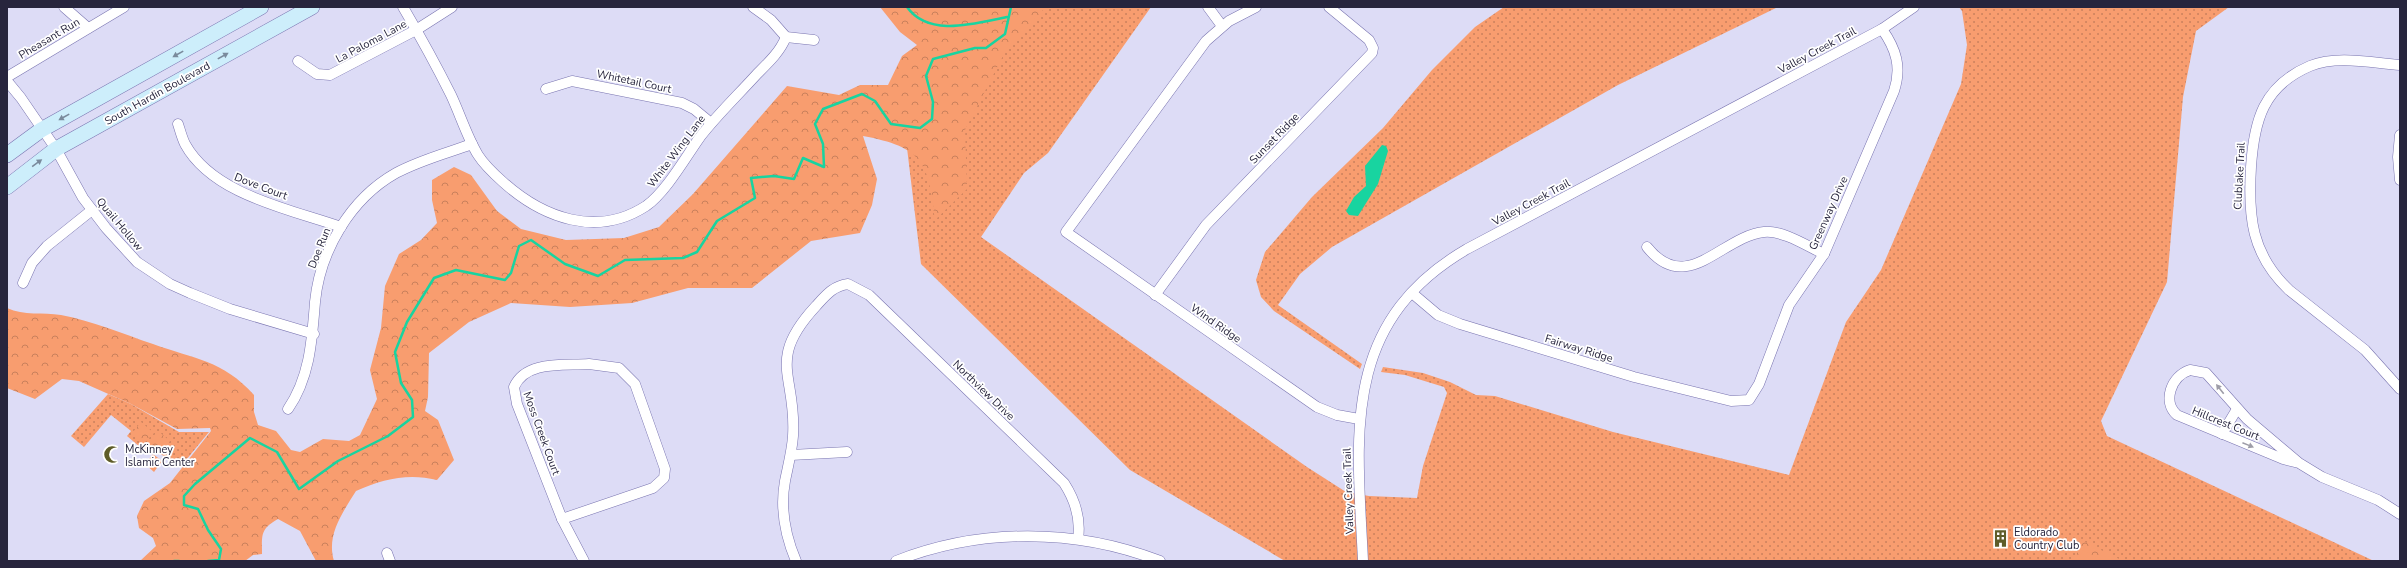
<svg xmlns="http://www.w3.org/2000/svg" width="2407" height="568" font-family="'Nunito Sans',sans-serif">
<defs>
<pattern id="grass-dots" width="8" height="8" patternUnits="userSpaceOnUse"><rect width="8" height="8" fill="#f89d6f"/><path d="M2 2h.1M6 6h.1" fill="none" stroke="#c9805c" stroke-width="1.8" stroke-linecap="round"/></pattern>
<pattern id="forest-crowns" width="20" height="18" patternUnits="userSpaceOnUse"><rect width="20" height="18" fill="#f89d6f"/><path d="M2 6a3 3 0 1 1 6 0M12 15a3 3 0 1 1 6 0" fill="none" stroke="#c9805c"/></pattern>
</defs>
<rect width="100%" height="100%" fill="#dddcf6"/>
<g fill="url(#grass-dots)">
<polygon points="1024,7 1151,7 1048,153 1024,173 981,237 1307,467 1346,492 1369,496 1417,498 1423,466 1447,393 1444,387 1405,375 1381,372 1383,367 1423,373 1450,382 1476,395 1495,396 1613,432 1789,475 1846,322 1881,270 1961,84 1967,45 1962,11 1959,7 2229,7 2196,31 2183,97 2167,282 2101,421 2107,436 2374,561 1285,561 1130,470 921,264 907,148"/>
<polygon points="1504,7 1778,7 1618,85 1332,247 1300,274 1278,305 1362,364 1360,369 1274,311 1261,297 1256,280 1265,252 1312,197 1383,128 1432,70 1475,27"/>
<polygon points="108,394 131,404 179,432 209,432 182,465 150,449 147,453 127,436 131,431 111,415 84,447 71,436"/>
</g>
<g fill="url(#forest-crowns)">
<path d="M880 7H1053L1043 10 1006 50 965 130 967 189 935 220C929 162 922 147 863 136L877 179 872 205 860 233 811 241 752 288H688L632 303 570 307 511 303 469 322 429 353 428 397 425 411 438 420 454 460 437 480C408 473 383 479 356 491 343 512 326 535 334 561H316L300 531 278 519C260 529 262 535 262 554L253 555 245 561H140L156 546 153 538 139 528 137 516 144 501 170 483 211 431 210 428 177 429 131 404 79 381 62 379 35 399 7 388V308C24 316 43 312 61 315 93 321 123 334 153 344 194 359 223 360 254 395V412L258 425 276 431 291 450 300 452 323 439 349 441 360 435 377 399 370 370 381 328 385 286 399 254 421 240 437 223 432 200V180L454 167 471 175 497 211 521 229 566 240 624 238 659 227 693 194 787 86 839 95 860 85H888L902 56 917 45 900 32Z"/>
<polygon points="141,422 154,433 145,442 133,432"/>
<polygon points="158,431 170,441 159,453 147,443"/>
<polygon points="153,454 162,461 154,472 145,464"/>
<polygon points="2083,541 2123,561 2073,561"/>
</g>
<polygon fill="#f89d6f" points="2083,550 2096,557 2094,561 2078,561"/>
<polygon fill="#18d4a0" points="1382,145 1386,146 1388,151 1378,184 1358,216 1349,215 1346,211 1354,197 1366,186 1365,166"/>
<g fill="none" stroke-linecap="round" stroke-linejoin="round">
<g stroke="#18d4a0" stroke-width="2.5">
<path d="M907 7C929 38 976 23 1007 17"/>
<polyline points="174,561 179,561"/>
<polyline points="208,561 219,560 221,549 208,530 198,509 184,505 184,496 195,484 250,438 277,452 299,489 338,461 388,436 413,417 412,400 401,383 395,352 407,322 434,278 456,270 505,280 511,273 519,246 531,240 565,264 598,276 625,260 683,258 697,252 717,221 755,198 751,178 774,176 794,179 803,158 824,167 823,144 815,124 823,109 862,94 875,101 891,124 920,128 932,119 933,102 926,76 933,59 975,48 986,48 1005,34 1011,7"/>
</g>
<defs>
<g id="street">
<polyline points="64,7 88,28"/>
<path d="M403 7C420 36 436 65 451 95 460 114 467 137 478 155 485 166 494 174 503 182 543 218 597 238 646 206 666 192 685 158 700 137 717 115 738 95 757 74 768 63 780 52 786 37"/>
<polyline points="753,7 771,20 786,37 814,40"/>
<polyline points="1208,7 1222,26"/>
<polyline points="1256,7 1229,21 1206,41 1066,232 1317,407 1337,415 1359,419"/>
<polyline points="298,61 317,74 330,75 416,30 452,7"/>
<path d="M2400 65C2372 63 2337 55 2310 66 2263 86 2254 121 2251 167 2248 216 2251 254 2289 290L2365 350 2400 389"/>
<polyline points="7,77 124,7"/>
<polyline points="7,81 21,98 56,149 83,198 106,228 137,262 170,284 190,293 230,309 314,334"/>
<polyline points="546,89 572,81 682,103 694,109 711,123"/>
<path d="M178 124C180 130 182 138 185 144 213 195 290 209 341 227"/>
<polyline points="2400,135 2398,157 2400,180"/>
<path d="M1647 247C1687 297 1722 236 1764 232 1783 230 1807 246 1824 254"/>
<polyline points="23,283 32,263 47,246 92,210"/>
<path d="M1412 293 1438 315 1460 324 1634 377 1731 401 1749 400 1759 384 1789 305 1824 254 1894 91C1902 67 1896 49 1882 29"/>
<polyline points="1155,295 1206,225 1372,53 1373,48 1369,40 1329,7"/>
<path d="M589 364 619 368 635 384 665 469 664 478 653 488 562 519 517 404 514 387C526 360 564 366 589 364Z"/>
<path d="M288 409C310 377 312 340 315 302 320 251 350 199 396 173 420 160 447 153 472 144"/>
<polyline points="2222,434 2237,409"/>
<polyline points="791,455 847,452"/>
<path d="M2299 463 2283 459 2177 415C2162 402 2171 376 2190 370L2206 373 2247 419 2299 463 2322 477 2378 500 2400 514"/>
<polyline points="562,519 584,561"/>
<polyline points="387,553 390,561"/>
<path d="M796 561C785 535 780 508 785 481 788 466 792 451 793 436 797 375 765 361 816 306 826 295 833 286 848 284L869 295 1064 483C1075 500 1081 519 1078 539"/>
<path d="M896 561C980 528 1075 528 1160 561"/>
<path d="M1363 561C1357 435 1340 323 1467 249L1882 29 1914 7"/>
</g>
<g id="secondary">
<polyline points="7,155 41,130 261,7"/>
<polyline points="7,187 56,149 312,7"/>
</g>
</defs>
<use href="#street" stroke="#7974b0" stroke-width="11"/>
<use href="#secondary" stroke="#7974b0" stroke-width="16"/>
<use href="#street" stroke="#fff" stroke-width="10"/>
<use href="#secondary" stroke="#cdeefb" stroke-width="15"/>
</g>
<defs><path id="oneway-solid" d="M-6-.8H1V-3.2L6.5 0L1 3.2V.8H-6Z"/></defs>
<g fill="#7a8a9c">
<use href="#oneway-solid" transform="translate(178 54) rotate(151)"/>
<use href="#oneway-solid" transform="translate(223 56) rotate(-29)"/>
<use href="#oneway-solid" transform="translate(64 117) rotate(151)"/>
<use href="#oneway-solid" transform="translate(37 163) rotate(-36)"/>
</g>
<g fill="#9e9da8">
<use href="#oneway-solid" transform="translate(2220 389) rotate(-128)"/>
<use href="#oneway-solid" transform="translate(2248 445) rotate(22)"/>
</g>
<defs>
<symbol id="mosque-bare" viewBox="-9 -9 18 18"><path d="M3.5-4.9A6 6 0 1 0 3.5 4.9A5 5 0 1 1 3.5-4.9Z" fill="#5e5c29" stroke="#fff" stroke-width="2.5" paint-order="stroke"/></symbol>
<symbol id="building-bare" viewBox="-9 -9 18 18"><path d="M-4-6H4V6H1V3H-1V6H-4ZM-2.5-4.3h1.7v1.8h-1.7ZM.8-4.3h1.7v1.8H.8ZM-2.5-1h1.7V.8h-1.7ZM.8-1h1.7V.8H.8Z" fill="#5e5c29" stroke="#fff" stroke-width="2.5" paint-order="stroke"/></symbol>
</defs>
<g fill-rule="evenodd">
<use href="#mosque-bare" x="100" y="442" width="25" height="25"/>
<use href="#building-bare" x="1988" y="526" width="25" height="25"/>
</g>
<g text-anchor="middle" stroke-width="3.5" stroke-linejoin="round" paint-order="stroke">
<g font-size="11" fill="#27253d" stroke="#fff">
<text transform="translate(49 38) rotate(-31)" y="4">Pheasant Run</text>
<text transform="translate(371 41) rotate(-28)" y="4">La Paloma Lane</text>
<text transform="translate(1817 50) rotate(-28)" y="4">Valley Creek Trail</text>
<text transform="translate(634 81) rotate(12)" y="4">Whitetail Court</text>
<text transform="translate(157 93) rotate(-29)" y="4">South Hardin Boulevard</text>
<text transform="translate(1274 138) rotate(-46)" y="4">Sunset Ridge</text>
<text transform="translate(676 151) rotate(-53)" y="4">White Wing Lane</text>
<text transform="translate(2239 176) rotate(-87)" y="4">Clublake Trail</text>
<text transform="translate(261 186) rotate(21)" y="4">Dove Court</text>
<text transform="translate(1531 202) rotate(-28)" y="4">Valley Creek Trail</text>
<text transform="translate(1828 213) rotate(-66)" y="4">Greenway Drive</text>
<text transform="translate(120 224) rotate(50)" y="4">Quail Hollow</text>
<text transform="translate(319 248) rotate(-68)" y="4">Doe Run</text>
<text transform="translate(1216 323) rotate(35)" y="4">Wind Ridge</text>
<text transform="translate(1579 348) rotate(17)" y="4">Fairway Ridge</text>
<text transform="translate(984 390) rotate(44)" y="4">Northview Drive</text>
<text transform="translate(2226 423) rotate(22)" y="4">Hillcrest Court</text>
<text transform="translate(542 433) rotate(70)" y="4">Moss Creek Court</text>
<text transform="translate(1348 491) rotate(-92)" y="4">Valley Creek Trail</text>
</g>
<g font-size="11" fill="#27253d" stroke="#fff" text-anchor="start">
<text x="125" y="453">McKinney<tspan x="125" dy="13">Islamic Center</tspan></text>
<text x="2014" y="536">Eldorado<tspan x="2014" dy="13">Country Club</tspan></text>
</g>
</g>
<rect width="2407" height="568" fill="none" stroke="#27253d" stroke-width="16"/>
</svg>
